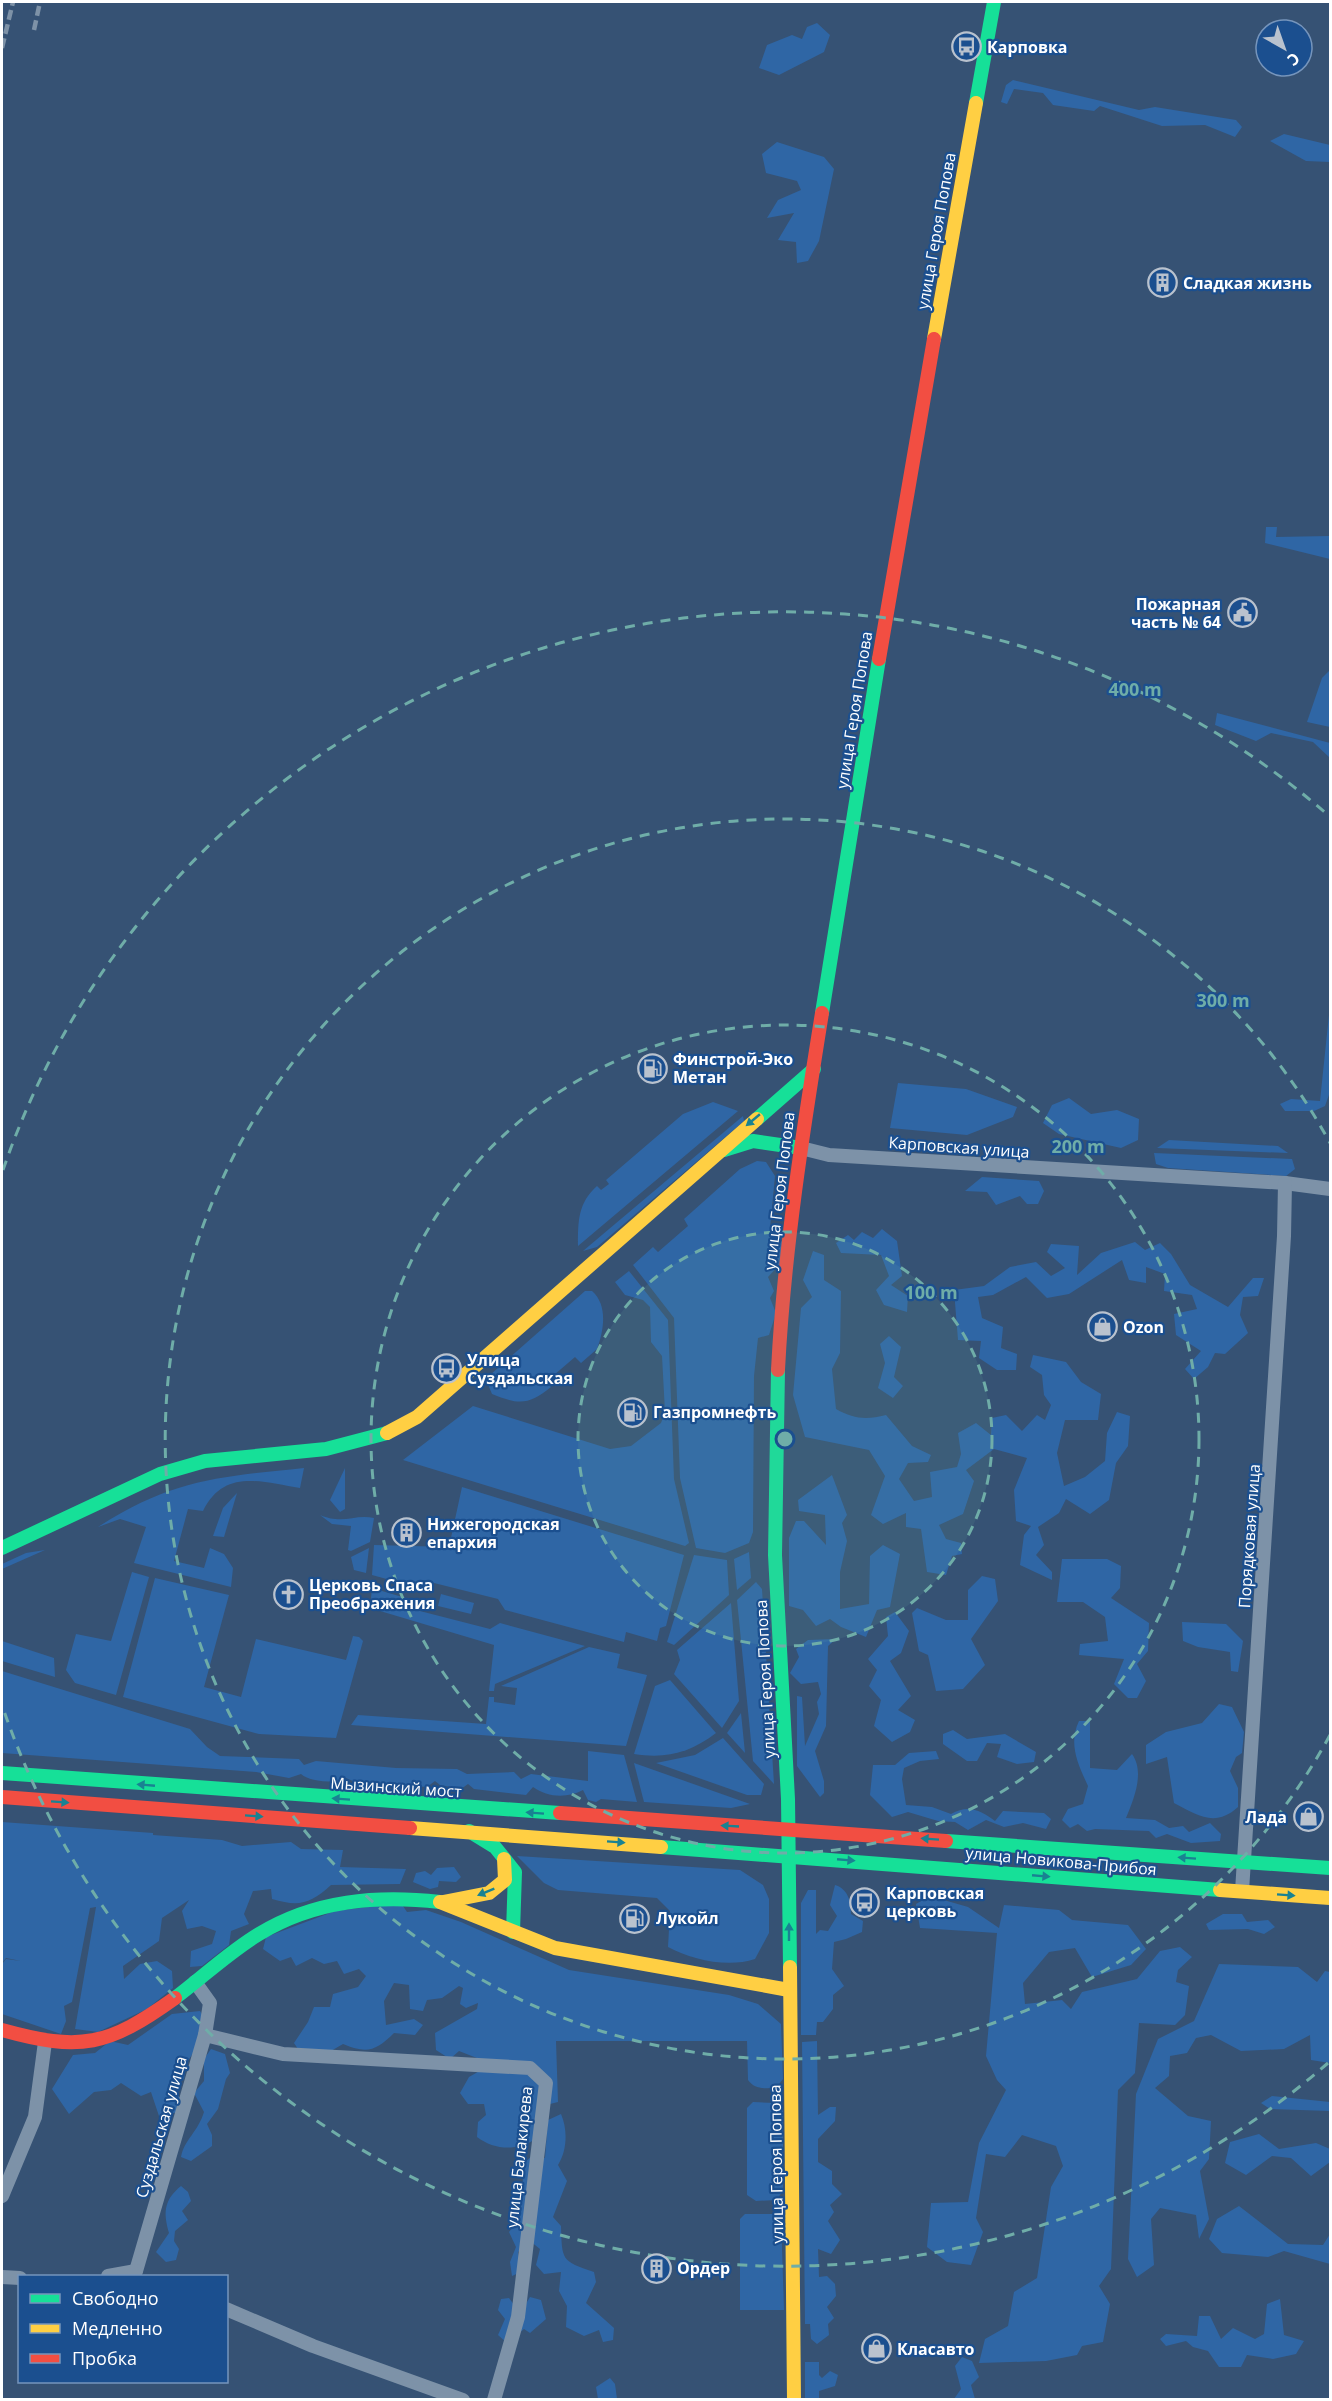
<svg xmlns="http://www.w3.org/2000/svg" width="1332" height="2401" font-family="'Open Sans',sans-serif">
<rect width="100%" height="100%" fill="#365274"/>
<g fill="#2f66a5">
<polygon points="817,23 830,35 824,52 779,75 759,68 767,45 792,35 802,39 807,27"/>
<polygon points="1013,80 1139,110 1155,107 1236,120 1242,127 1235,137 1205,125 1162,126 1100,106 1094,111 1053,105 1043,93 1014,89 1007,104 1001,102 1006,85"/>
<polygon points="1284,134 1330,145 1330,162 1306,161 1270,141"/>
<polygon points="777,142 824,157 834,169 819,241 808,261 797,263 796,242 778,240 794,213 767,218 778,200 801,190 797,181 766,173 762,154"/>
<polygon points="1266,527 1277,527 1276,537 1330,536 1330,559 1265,543"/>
<polygon points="1330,670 1330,727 1307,722 1322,678"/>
<polygon points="1217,713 1330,743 1330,758 1313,742 1271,733 1256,741 1215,725"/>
<polygon points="1330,1005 1330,1092 1325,1106 1314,1111 1285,1111 1280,1104 1291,1099 1320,1101"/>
<polygon points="898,1083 966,1089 1017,1107 1013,1117 967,1135 890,1128"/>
<polygon points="1069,1098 1091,1114 1117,1110 1139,1119 1138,1140 1121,1148 1059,1134 1043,1123 1052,1105"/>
<path d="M713 1102 738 1111 578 1246C578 1221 578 1203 597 1186L601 1190 609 1184 606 1180 683 1114Z"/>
<polygon points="743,1116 744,1121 597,1247 583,1251"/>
<polygon points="1169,1140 1278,1146 1288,1153 1157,1148"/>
<polygon points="1154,1153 1292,1159 1295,1169 1286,1176 1168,1168 1156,1164"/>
<polygon points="757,1161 766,1162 775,1176 770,1228 773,1225 782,1229 780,1239 784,1245 782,1262 768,1277 774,1291 770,1298 776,1313 769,1335 758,1338 754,1376 753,1532 749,1543 725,1553 696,1548 680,1478 674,1318 633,1265 653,1247 658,1252 688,1226 684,1219 740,1169"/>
<polygon points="982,1177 1039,1181 1044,1191 1038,1204 1027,1204 1020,1196 996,1205 987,1192 965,1191"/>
<polygon points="882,1229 897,1241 902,1276 891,1285 908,1296 907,1312 884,1305 876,1290 889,1276 881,1255 841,1253 836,1243 848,1235 854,1240 862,1232 873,1238"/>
<polygon points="1135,1242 1145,1250 1160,1243 1171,1254 1190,1285 1228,1307 1253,1278 1264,1278 1258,1296 1243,1297 1240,1315 1248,1333 1225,1354 1215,1353 1208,1367 1194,1379 1185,1369 1201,1351 1176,1335 1174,1314 1197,1309 1192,1295 1164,1291 1165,1274 1146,1267 1146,1283 1129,1280 1122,1260 1069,1294 1047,1298 1026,1277 993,1295 978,1297 982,1318 1003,1327 1001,1348 1017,1354 1016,1370 997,1370 979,1358 981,1341 958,1340 954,1290 984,1286 1010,1267 1036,1262 1051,1276 1065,1268 1047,1252 1051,1244 1079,1246 1077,1275 1101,1253"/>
<path d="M813 1251 824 1255V1280L841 1291 840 1353 832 1369 836 1409C854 1419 866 1420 886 1415L912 1446 931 1455 928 1462 908 1463 899 1479 914 1501 932 1497 930 1472 957 1467 961 1454 958 1433 976 1423 991 1435 992 1418 1006 1415 1022 1431 1037 1415 1045 1420 1051 1405 1044 1395 1042 1375 1030 1367 1033 1355 1066 1362 1081 1382 1101 1394 1098 1420H1065L1057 1453 1064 1486 1085 1477 1105 1461 1107 1433 1117 1412 1130 1416 1128 1446 1116 1463 1109 1500 1090 1514 1066 1499 1059 1513 1038 1527 1044 1545 1036 1555 1052 1572V1580L1020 1565 1024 1535 1031 1526 1016 1521 1014 1490 1027 1458 994 1449 966 1470 974 1481 963 1514 939 1525 946 1539 961 1543 962 1554 952 1556 946 1575 927 1572 921 1529 906 1527V1513L883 1524 871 1515 885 1476 869 1450 805 1437 793 1395 801 1308 812 1297 803 1280Z"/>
<polygon points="629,1271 668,1320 674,1479 689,1543 685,1546 403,1460 473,1406 610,1449 631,1446 661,1423 665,1412 662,1356 651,1342 650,1307 643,1300 625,1295 615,1282"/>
<path d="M585 1291H592C608 1305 604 1330 597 1349L581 1363 575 1357 547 1381 551 1387C529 1405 519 1405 492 1394L487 1382 490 1375Z"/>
<polygon points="889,1336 901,1347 894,1377 903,1386 893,1398 878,1388 885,1363 880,1344"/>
<path d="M304 1468 300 1488C262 1482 224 1468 203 1511L188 1509 174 1561 204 1568 210 1548 224 1554 233 1568 231 1587 134 1563 146 1527 120 1519 98 1527C173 1479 219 1477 304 1468Z"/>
<polygon points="345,1468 345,1509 340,1512 330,1500"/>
<polygon points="832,1475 847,1515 842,1523 847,1541 840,1572 840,1609 869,1604 870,1556 883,1545 900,1554 890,1607 877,1610 866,1637 841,1627 830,1619 816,1626 803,1610 789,1606 789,1538 796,1521 804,1521 826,1545 825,1515 799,1511 798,1500"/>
<polygon points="462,1487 684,1555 666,1626 660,1628 657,1641 626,1632 624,1642 505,1610 498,1599 422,1580 412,1586 372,1575 374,1545 449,1547"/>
<polygon points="237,1493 224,1537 213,1536 223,1508"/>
<path d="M320 1515C343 1525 354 1514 374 1518L370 1542 351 1551 348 1550 351 1526 332 1524Z"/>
<polygon points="369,1548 366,1573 354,1570 351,1557"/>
<polygon points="45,1550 2,1569 2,1564 26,1553"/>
<polygon points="749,1552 751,1578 737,1590 734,1559"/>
<polygon points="694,1555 727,1560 729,1595 674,1645 667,1642"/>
<polygon points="1062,1559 1107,1559 1121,1566 1120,1588 1111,1598 1149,1623 1148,1651 1137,1664 1146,1681 1137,1698 1128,1698 1114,1684 1124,1659 1079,1655 1080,1644 1108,1641 1105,1617 1083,1602 1057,1602"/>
<polygon points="132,1572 149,1577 116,1695 75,1683 66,1670 76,1634 111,1641"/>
<polygon points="982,1576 995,1579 998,1601 971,1639 985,1665 963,1689 936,1691 928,1655 919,1651 912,1613 917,1608 946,1620 968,1620 968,1590"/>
<polygon points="155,1578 229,1595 204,1687 241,1697 256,1639 346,1660 353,1636 359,1637 363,1641 336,1738 259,1734 123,1697"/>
<polygon points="756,1582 762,1589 774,1784 753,1761 737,1600"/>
<polygon points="372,1588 409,1599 416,1610 490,1629 500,1623 585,1646 495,1684 494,1691 489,1691 494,1645 370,1608"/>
<polygon points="441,1594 474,1603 471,1614 438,1606"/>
<polygon points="731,1603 739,1701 722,1728 674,1674 680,1660 677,1650"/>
<polygon points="895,1612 909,1631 901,1653 890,1661 911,1696 898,1710 915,1720 910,1732 892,1742 874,1726 881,1700 869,1686 877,1670 868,1659 888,1636 886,1617"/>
<polygon points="1182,1622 1226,1624 1243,1641 1238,1672 1231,1671 1230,1652 1198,1647 1183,1641"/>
<polygon points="836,1639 828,1646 826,1726 815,1751 824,1781 824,1793 820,1797 797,1766 797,1696 802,1697 805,1746 819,1714 817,1702 821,1694 818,1682 801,1684 790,1673 799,1657 796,1649 808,1640"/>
<polygon points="2,1641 54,1658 55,1677 2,1661"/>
<polygon points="589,1647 620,1654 617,1668 647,1675 626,1746 351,1725 358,1715 486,1724 489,1697 494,1697 494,1702 515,1705 517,1688 501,1686"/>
<path d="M2 1671 190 1729 207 1747 220 1756 299 1759 304 1765 316 1761 396 1768 457 1769 467 1774 514 1772 521 1779 531 1774 588 1781V1751L624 1755 637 1802 601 1799 596 1802 588 1800 583 1790C568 1798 548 1798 533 1787L526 1795 474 1789 468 1784 461 1789 440 1785 435 1781 427 1787 355 1782 346 1778C335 1784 310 1782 301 1774L289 1778 256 1772 2 1753Z"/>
<path d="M670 1680 716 1733C690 1753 666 1759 634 1754L655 1686Z"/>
<path d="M1219 1704 1232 1707 1244 1732 1242 1753 1236 1757 1230 1771 1238 1788V1807C1215 1828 1197 1815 1174 1803L1167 1757 1146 1764V1745L1166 1732 1202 1723Z"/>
<polygon points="741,1713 745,1753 727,1733"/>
<path d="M1079 1721H1090V1768L1117 1770 1132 1754C1145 1772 1134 1799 1126 1818L1155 1820 1169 1828 1183 1826 1189 1832 1210 1823 1221 1834 1220 1841 1191 1843 1167 1834 1156 1838 1149 1831 1095 1829 1087 1831 1078 1824 1070 1828 1062 1820 1068 1809 1083 1804 1088 1786C1078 1764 1068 1744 1079 1721Z"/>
<polygon points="953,1730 967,1739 1005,1734 1036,1752 1034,1762 1017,1764 997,1757 1001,1744 987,1743 977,1761 967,1761 943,1744 943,1734"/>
<polygon points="723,1738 764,1784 761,1795 747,1795 656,1763 695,1755"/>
<path d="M936 1751 939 1759 920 1761 904 1768 902 1779 906 1805 932 1807 951 1814C968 1804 981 1810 995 1821L1003 1811 1044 1813 1051 1819 1046 1829 1023 1823 1004 1827 986 1820 968 1830 955 1822 938 1821 908 1812 892 1817 870 1795 873 1765H895L909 1753Z"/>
<polygon points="634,1763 750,1804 731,1808 644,1802"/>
<path d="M2 1822 153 1833V1835L222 1840 242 1846 291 1842 301 1849 343 1850 340 1867 406 1869 400 1884 331 1885C310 1904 299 1907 272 1899L271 1889 253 1891 244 1914 249 1924 231 1931 229 1945 202 1966 190 1967 191 1951 212 1944 216 1931 202 1926 187 1929 182 1911 189 1900 162 1918 159 1941 123 1966 124 1979 140 1964 157 1961 172 1971 173 1988 147 2009 98 2032 75 2029 96 1907 90 1908 72 2002 64 2006 66 2021 61 2034 2 2014V1964L6 1959 21 1961 6 1958 2 1963Z"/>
<path d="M517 1856 740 1870 763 1885 769 1899V1933L755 1959C728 1968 692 1960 668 1947L670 1911 657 1898 558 1890 544 1883Z"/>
<polygon points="454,1867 461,1877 456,1882 439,1881 438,1887 430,1889 413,1882 416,1873 425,1871 431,1875 437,1868"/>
<path d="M835 1885C848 1889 851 1901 851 1914L863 1921 862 1932 846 1939 834 1942 832 1969 844 1986 833 1995V2009L823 2022H817L816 2035H801V1903L808 1890H816V1934L820 1930 828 1931 837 1916 830 1905Z"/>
<polygon points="930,1896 968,1907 999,1928 1004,1905 1059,1910 1072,1920 1128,1925 1146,1949 1131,1965 1092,1977 1075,1948 1049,1952 1023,1983 1025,2004 1062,2000 1071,2009 1082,1992 1137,1979 1160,1951 1180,1947 1192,1957 1178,1970 1176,1982 1189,1986 1185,2015 1175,2025 1139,2023 1135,2073 1118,2090 1111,2269 1099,2286 1110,2304 1103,2342 1082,2346 1077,2355 1046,2361 979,2363 985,2339 1008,2326 1014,2292 1037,2278 1051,2187 1063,2166 1056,2146 1022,2135 1005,2157 986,2154 976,2218 983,2232 971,2265 947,2262 927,2247 931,2203 968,2202 979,2143 1006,2090 997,2080 986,2056 997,1933 920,1928 916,1904"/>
<path d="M401 1903 407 1912 426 1910 461 1922 569 1970 729 1995 758 2004 781 2024 783 2079 776 2088C765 2088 755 2090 748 2080L747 2041H556L558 2102 538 2107 534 2140C516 2151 494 2150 477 2137L478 2122 486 2115 484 2104H468L460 2093 469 2077 483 2069 482 2060 459 2051 450 2059 436 2050 435 2033 477 2009 478 2003 466 2008 460 2004 463 1988 459 1986 442 1998 427 2000 423 2011 410 2009 409 1985 394 1983 384 2001 386 2025 414 2019 423 2025 415 2035 394 2033C376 2051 367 2054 343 2044L324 2055 300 2052 294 2043 308 2022 314 2007H330L333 1994 358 1987 366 1976 359 1969 344 1974 337 1961 324 1964 312 1958 296 1966 291 1957 280 1961 263 1949 266 1937 335 1911Z"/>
<polygon points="1223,1914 1242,1914 1247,1922 1268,1920 1275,1927 1264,1934 1248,1929 1209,1930 1206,1924"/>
<polygon points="1219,1964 1298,1967 1317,1982 1325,1971 1330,1972 1330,2063 1311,2060 1310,2035 1284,2049 1241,2051 1211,2035 1196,2038 1187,2053 1170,2056 1169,2076 1155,2088 1188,2116 1211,2121 1209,2159 1200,2171 1209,2219 1199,2239 1196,2215 1160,2208 1151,2219 1154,2265 1137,2277 1128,2259 1136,2094 1158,2039 1194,2021"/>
<polygon points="200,2011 210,2027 186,2064 184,2079 170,2089 183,2100 179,2112 159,2116 151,2092 141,2096 121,2083 111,2090 94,2092 69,2114 52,2089 73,2055 95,2053 110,2041 128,2045 172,2014"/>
<polygon points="817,2041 818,2115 830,2107 836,2107 835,2121 818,2139 818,2162 832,2171 832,2184 842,2194 830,2205 834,2212 828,2221 840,2240 831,2254 818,2249 819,2277 827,2276 835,2284 836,2296 827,2307 834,2318 828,2324 829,2335 817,2344 811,2339 810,2324 805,2324 802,2042"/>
<path d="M211 2049 225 2054 230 2073 226 2079 218 2109 207 2124 212 2135V2146L191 2161 181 2157C184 2140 198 2132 204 2112L194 2093 204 2081V2059Z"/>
<polygon points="1272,2096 1330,2102 1330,2111 1270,2109 1261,2103"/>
<polygon points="753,2102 775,2103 783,2111 783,2190 777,2200 756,2201 747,2195 747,2108"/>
<path d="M561 2114C568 2130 567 2151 558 2165L567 2181 553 2217 561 2226C562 2260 561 2261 594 2272L596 2282 586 2303 614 2328 613 2340 603 2342 599 2330 584 2336 566 2327 567 2306 559 2291 561 2272 544 2274 536 2265 540 2249 530 2241 518 2252 521 2272 512 2276 510 2262 516 2247 509 2232 520 2218 524 2163 533 2155 545 2158 548 2120Z"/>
<polygon points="1259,2134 1279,2149 1316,2143 1330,2149 1330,2162 1311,2176 1291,2158 1272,2156 1246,2175 1225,2163 1230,2142"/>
<path d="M181 2186 188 2192 191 2201 182 2211 188 2220 175 2231 174 2241 179 2249 176 2260 166 2262 156 2252 169 2233C163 2212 164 2200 181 2186Z"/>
<polygon points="1239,2206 1288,2244 1323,2245 1330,2234 1330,2264 1284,2251 1268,2257 1222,2253 1209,2239 1217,2219"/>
<polygon points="745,2214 773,2214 781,2217 784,2310 740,2310 740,2219"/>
<polygon points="530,2297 541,2300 546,2319 530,2333 524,2329 507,2343 498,2335 505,2319 498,2310 501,2299 509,2298 520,2313"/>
<polygon points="1280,2299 1284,2335 1304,2341 1296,2354 1273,2359 1247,2355 1241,2367 1219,2367 1208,2351 1193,2347 1186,2341 1166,2346 1160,2339 1166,2334 1197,2336 1199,2316 1210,2316 1221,2339 1233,2328 1255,2339 1264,2334 1267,2304"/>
<polygon points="962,2357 972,2361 979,2377 971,2385 975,2399 954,2399 961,2389 955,2366"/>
<polygon points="805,2362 819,2362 819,2375 822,2378 830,2371 838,2375 835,2386 819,2391 819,2399 805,2399"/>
<polygon points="610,2378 615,2384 617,2399 598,2399 596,2387"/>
</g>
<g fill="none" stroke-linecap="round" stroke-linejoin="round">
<g stroke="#7d92a8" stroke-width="14">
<polyline points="801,1148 829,1155 1285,1183 1330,1189"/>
<polyline points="1242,1891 1284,1236 1285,1183"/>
<polyline points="205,2035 283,2054 530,2068 546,2083 518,2317 494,2400"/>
<polyline points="2,2196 35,2117 45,2042"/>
<polyline points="136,2271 205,2035 210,2003 195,1982"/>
<polyline points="108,2276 136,2271"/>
<polyline points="2,2277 20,2278"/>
<polyline points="226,2309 313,2346 463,2400"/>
</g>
<g stroke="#16e098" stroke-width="14">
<polyline points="976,103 994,2"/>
<polyline points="822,1013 879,659"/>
<polyline points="757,1119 814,1069"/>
<polyline points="724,1150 753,1141 801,1148"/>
<polyline points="778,1370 775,1555 788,1799 790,1967"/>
<polyline points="2,1548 160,1474 205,1461 326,1449 387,1433"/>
<polyline points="2,1773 560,1813"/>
<polyline points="469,1831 495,1847 515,1872 513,1932"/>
<polyline points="946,1841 1330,1868"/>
<polyline points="661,1847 1220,1890"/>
<path d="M175 1998C203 1977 229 1952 259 1934 315 1900 377 1895 440 1902"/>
</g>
<g stroke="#ffcf43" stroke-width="14">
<polyline points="934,339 976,103"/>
<polyline points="387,1433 417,1417 757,1119"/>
<polyline points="410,1828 661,1847"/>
<polyline points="1220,1890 1330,1898"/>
<polyline points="440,1902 555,1948 789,1990"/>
<polyline points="443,1902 489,1893 505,1880 504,1859"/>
<polyline points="790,1967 794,2400"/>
</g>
<g stroke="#f24e42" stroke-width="14">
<polyline points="879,659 934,339"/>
<path d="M778 1370C784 1250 803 1131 822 1013"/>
<polyline points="2,1797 410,1828"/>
<polyline points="560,1813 946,1841"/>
<path d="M2 2030C81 2052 108 2046 175 1998"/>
</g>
<g stroke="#7e92a7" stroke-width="4.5" stroke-dasharray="10 4.5" stroke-linecap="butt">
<polyline points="34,30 40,2"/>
<polyline points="2,48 13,2"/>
</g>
</g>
<defs><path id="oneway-solid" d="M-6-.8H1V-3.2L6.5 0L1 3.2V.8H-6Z" transform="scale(1.5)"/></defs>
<g fill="#198292">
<use href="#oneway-solid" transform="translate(753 1120) rotate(140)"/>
<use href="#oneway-solid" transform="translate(146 1785) rotate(-175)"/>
<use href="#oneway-solid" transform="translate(341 1799) rotate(-176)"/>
<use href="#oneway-solid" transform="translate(60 1802) rotate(4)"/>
<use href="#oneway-solid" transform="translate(535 1813) rotate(-176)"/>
<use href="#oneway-solid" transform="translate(254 1816) rotate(4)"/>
<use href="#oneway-solid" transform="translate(730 1826) rotate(-177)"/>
<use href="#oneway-solid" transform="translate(930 1839) rotate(-176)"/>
<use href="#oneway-solid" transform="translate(616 1842) rotate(4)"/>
<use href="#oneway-solid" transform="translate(1187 1858) rotate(-176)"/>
<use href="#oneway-solid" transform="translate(846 1860) rotate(5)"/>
<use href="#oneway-solid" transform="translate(1041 1876) rotate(5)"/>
<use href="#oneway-solid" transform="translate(486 1892) rotate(158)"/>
<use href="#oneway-solid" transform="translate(1286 1895) rotate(4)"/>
<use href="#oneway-solid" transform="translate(789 1932) rotate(-90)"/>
</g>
<circle cx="785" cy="1439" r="207" fill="#6fada8" fill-opacity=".12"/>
<g fill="none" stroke="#6fada8" stroke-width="3" stroke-dasharray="10 8">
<circle cx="785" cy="1439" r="207"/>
<circle cx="785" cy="1439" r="414"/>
<path d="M1330 1735A620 620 0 1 1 1330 1143"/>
<path d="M1328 2063A827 827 0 0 1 3 1708M3 1170A827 827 0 0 1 1328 815"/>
</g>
<defs>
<symbol id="bus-ring" viewBox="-11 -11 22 22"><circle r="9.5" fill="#1b4f8f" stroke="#b9c2ce" stroke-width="1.5"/><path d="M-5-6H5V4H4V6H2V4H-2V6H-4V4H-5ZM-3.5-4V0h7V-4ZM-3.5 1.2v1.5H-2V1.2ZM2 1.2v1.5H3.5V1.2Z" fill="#b9c2ce"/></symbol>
<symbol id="building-ring" viewBox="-11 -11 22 22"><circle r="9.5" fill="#1b4f8f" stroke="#b9c2ce" stroke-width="1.5"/><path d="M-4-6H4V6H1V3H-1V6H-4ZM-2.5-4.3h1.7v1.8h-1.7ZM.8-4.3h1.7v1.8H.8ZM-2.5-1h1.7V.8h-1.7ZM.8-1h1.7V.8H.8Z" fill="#b9c2ce"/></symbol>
<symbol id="civic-ring" viewBox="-11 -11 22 22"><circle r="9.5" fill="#1b4f8f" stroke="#b9c2ce" stroke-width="1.5"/><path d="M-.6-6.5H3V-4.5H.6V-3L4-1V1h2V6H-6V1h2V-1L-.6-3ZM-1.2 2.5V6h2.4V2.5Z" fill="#b9c2ce"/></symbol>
<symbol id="fuel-ring" viewBox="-11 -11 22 22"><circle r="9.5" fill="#1b4f8f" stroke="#b9c2ce" stroke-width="1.5"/><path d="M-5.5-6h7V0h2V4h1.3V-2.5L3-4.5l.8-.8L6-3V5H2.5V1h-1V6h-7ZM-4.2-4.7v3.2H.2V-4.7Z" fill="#b9c2ce"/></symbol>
<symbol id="shop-ring" viewBox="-11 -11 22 22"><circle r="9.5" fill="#1b4f8f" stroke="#b9c2ce" stroke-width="1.5"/><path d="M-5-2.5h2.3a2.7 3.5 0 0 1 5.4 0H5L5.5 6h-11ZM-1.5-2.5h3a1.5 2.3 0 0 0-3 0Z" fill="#b9c2ce"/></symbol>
<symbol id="church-ring" viewBox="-11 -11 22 22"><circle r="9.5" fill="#1b4f8f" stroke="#b9c2ce" stroke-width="1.5"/><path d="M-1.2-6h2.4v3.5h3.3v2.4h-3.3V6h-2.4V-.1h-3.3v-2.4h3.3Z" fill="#b9c2ce"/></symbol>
</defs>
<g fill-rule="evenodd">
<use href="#bus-ring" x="950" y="30" width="33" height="33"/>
<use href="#building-ring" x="1146" y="266" width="33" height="33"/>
<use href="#civic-ring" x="1226" y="596" width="33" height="33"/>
<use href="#fuel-ring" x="636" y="1052" width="33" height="33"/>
<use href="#shop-ring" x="1086" y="1310" width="33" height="33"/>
<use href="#bus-ring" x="430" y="1352" width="33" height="33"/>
<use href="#fuel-ring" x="616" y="1396" width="33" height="33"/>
<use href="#building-ring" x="390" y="1516" width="33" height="33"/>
<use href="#church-ring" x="272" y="1578" width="33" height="33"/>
<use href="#shop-ring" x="1292" y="1800" width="33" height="33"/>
<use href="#bus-ring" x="848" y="1886" width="33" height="33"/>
<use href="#fuel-ring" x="618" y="1902" width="33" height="33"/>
<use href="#building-ring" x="640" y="2252" width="33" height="33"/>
<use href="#shop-ring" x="860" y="2332" width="33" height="33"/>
</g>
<g text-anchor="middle" stroke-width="4.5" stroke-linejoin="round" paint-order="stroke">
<g font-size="16" font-weight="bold" fill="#fff" stroke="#1b4f8f" text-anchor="start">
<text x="987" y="53">Карповка</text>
<text x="1183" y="289">Сладкая жизнь</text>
<text x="1221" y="610" text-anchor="end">Пожарная<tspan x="1221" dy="18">часть № 64</tspan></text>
<text x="673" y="1065">Финстрой-Эко<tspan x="673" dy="18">Метан</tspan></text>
<text x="1123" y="1333">Ozon</text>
<text x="467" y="1366">Улица<tspan x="467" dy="18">Суздальская</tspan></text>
<text x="653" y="1418">Газпромнефть</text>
<text x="427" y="1530">Нижегородская<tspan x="427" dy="18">епархия</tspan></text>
<text x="309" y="1591">Церковь Спаса<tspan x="309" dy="18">Преображения</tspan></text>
<text x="1287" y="1823" text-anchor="end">Лада</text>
<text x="886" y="1899">Карповская<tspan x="886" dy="18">церковь</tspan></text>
<text x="656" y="1924">Лукойл</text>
<text x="677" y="2274">Ордер</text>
<text x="897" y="2355">Класавто</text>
</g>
<g font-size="16" fill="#fff" stroke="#1b4f8f">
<text transform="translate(936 231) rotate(-80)" y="6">улица Героя Попова</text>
<text transform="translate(854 710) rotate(-81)" y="6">улица Героя Попова</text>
<text transform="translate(959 1147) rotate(4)" y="6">Карповская улица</text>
<text transform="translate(779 1191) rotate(-83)" y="6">улица Героя Попова</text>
<text transform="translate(1249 1536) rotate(-86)" y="6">Порядковая улица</text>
<text transform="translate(765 1679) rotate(-93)" y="6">улица Героя Попова</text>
<text transform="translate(396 1787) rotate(4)" y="6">Мызинский мост</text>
<text transform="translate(1061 1861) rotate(5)" y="6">улица Новикова-Прибоя</text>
<text transform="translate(161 2127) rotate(-74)" y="6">Суздальская улица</text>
<text transform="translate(519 2157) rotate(-84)" y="6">улица Балакирева</text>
<text transform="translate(776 2164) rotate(-91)" y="6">улица Героя Попова</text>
</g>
</g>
<circle cx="785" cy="1439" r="9" fill="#6fada8" stroke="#1b4f8f" stroke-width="3"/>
<g font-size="18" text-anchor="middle" font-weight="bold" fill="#6fada8" stroke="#1b4f8f" stroke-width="4.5" stroke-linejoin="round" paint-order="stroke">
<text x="1135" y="696">400 m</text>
<text x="1223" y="1007">300 m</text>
<text x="1078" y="1153">200 m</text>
<text x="931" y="1299">100 m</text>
</g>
<rect width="1332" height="2401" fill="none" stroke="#ffffff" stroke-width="6"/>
<rect x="18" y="2275" width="210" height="108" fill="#1b4f8f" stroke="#7695bc" stroke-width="1.5"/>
<rect x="30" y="2294" width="30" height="9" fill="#16e098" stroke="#7695bc" stroke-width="1.5"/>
<text x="72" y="2305" font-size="18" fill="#ffffff">Свободно</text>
<rect x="30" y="2324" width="30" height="9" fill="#ffcf43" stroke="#7695bc" stroke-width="1.5"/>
<text x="72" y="2335" font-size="18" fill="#ffffff">Медленно</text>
<rect x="30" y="2354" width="30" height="9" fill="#f24e42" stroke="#7695bc" stroke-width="1.5"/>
<text x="72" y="2365" font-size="18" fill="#ffffff">Пробка</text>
<g transform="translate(1284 48) rotate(140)"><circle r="28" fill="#1b4f8f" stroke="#7695bc" stroke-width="1.5"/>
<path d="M0-4.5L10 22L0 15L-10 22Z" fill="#b9c2ce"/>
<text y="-9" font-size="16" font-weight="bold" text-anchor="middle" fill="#ffffff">С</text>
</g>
</svg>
